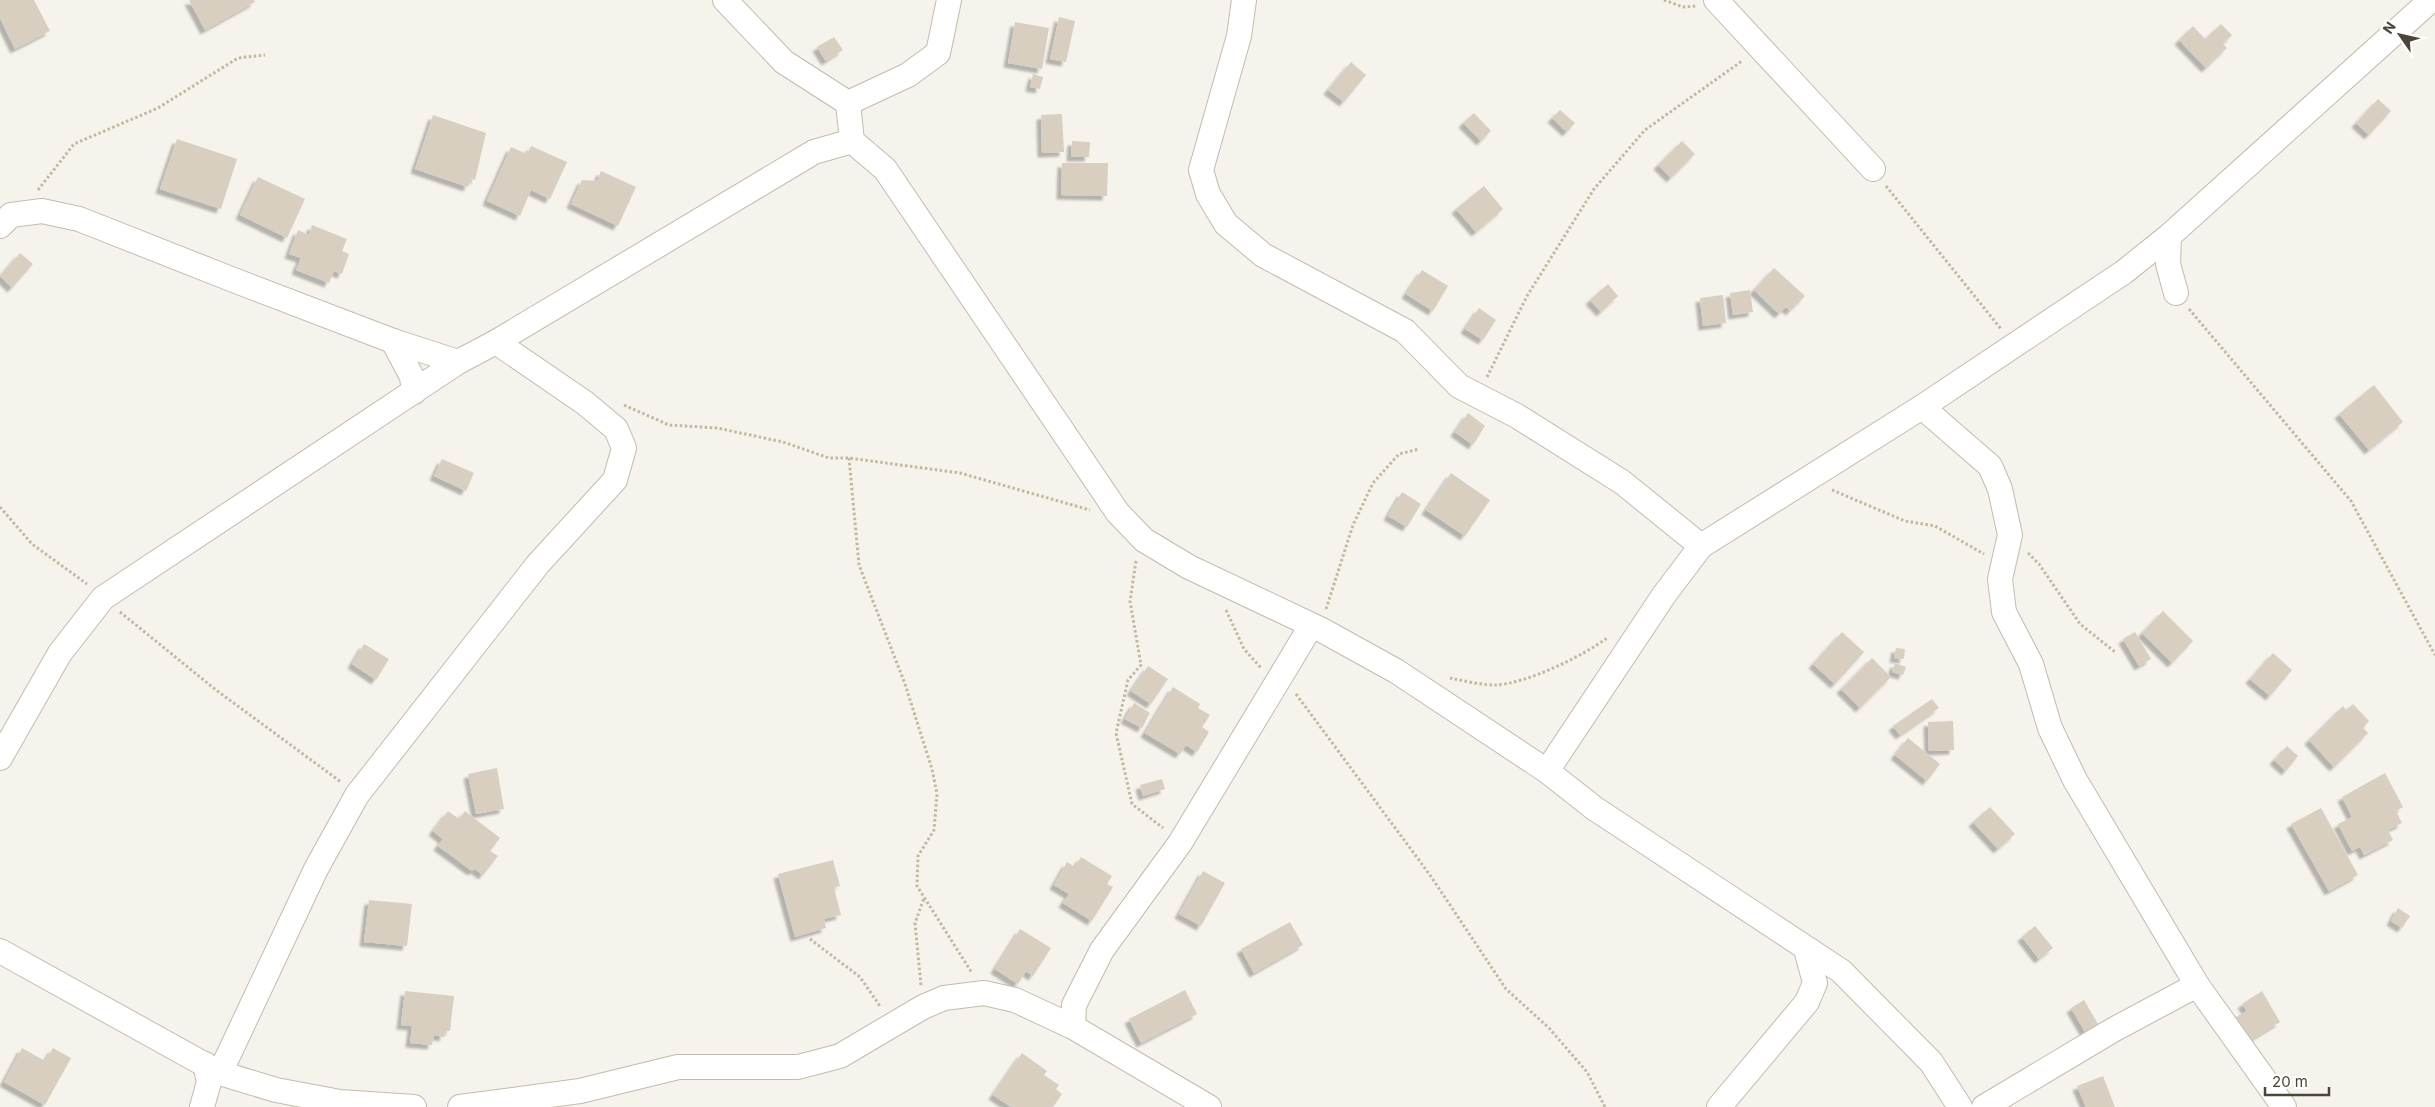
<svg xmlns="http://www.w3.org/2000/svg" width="2435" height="1107" font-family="Inter,sans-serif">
<defs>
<filter id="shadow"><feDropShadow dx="-4.5" dy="4.5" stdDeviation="1" flood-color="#0004"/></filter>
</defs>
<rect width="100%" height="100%" fill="#f6f3ec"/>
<g fill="#d8cfc1" filter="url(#shadow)">
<polygon points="0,0 34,0 50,31 15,49 0,18"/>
<polygon points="189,0 254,0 255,2 205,30"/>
<polygon points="1059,17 1075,21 1066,62 1050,59"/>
<polygon points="1015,22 1049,28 1042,69 1008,63"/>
<polygon points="2221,24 2232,35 2223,44 2227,48 2206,68 2179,40 2193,26 2205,39"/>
<polygon points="834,37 843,50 826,61 817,47"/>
<polygon points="1351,62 1366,75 1344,102 1328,90"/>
<polygon points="1033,74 1043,77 1040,89 1030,87"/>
<polygon points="2378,99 2391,111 2369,135 2356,123"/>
<polygon points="1560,110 1575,123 1567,132 1552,118"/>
<polygon points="1474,113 1491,131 1481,141 1463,123"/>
<polygon points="1062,114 1064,152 1042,153 1041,115"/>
<polygon points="433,115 486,133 475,180 471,178 468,187 415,169"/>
<polygon points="177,139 237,159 221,209 160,189"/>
<polygon points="1072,141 1090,142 1089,157 1071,157"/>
<polygon points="1682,141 1695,154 1671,178 1658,165"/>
<polygon points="531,146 567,162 550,199 531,190 520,216 487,201 511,147 527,154"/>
<polygon points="1062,163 1108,163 1107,196 1061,195"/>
<polygon points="601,171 636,187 618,226 571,204 582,180 597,181"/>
<polygon points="258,177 305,199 287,238 240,215"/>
<polygon points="1484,186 1503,209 1476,232 1456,209"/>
<polygon points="312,225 347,239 342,251 349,254 342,274 334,271 329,283 296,270 301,258 289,254 298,230 309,235"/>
<polygon points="20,253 33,264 12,288 0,276"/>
<polygon points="1774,268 1805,296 1790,311 1786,307 1779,314 1754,290"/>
<polygon points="1422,270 1448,286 1433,311 1406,294"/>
<polygon points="1608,284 1618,296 1601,312 1590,300"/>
<polygon points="1750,290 1753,312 1733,315 1730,293"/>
<polygon points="1723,295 1726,323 1703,326 1700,298"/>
<polygon points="1479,308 1496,320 1483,340 1465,329"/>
<polygon points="2374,385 2403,422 2369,450 2339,414"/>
<polygon points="1468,413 1485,426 1473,445 1455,432"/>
<polygon points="442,459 474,473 466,491 434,476"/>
<polygon points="1451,473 1490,500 1465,536 1426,510"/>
<polygon points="1402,492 1421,504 1407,527 1388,516"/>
<polygon points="2163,611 2193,641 2172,663 2142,633"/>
<polygon points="1842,632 1864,652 1835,684 1813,664"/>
<polygon points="2135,632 2151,659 2139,666 2123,639"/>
<polygon points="364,644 389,659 376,680 352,664"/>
<polygon points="1896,648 1905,649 1904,659 1894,658"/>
<polygon points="2273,653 2292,670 2270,696 2250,679"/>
<polygon points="1872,658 1891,677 1860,708 1841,689"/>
<polygon points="1895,663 1906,667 1903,675 1892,672"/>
<polygon points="1148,666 1168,679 1151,704 1131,691"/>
<polygon points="1173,687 1200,704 1198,708 1210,715 1202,727 1209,732 1197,752 1186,745 1180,754 1145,733"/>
<polygon points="1932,699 1939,708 1900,735 1893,726"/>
<polygon points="1134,703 1150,713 1142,728 1125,719"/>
<polygon points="2353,704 2369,721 2363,728 2368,733 2334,767 2309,740 2343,706 2346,710"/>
<polygon points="1953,721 1954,750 1929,751 1928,722"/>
<polygon points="1908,738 1940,764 1927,781 1895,755"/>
<polygon points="2287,746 2298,756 2286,771 2274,760"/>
<polygon points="497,768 504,809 476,814 468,774"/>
<polygon points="2385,773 2403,807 2396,811 2402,823 2388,830 2393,840 2364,855 2360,847 2352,851 2338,824 2352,817 2342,797"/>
<polygon points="1162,779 1165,789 1143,796 1140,785"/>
<polygon points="1990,807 2015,834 1998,849 1973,822"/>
<polygon points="2321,808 2358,875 2329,891 2291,824"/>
<polygon points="448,811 459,819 465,811 500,838 490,851 498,856 483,875 475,869 472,871 438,846 443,839 433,831"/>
<polygon points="1081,857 1112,876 1107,884 1113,887 1092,921 1063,903 1069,894 1054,885 1067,862 1075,867"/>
<polygon points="833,860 840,886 834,888 841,915 824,919 826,928 795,937 778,874"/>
<polygon points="1203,871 1225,883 1201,926 1179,914"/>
<polygon points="369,900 412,904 407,946 364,942"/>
<polygon points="2398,908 2410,916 2402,928 2391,921"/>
<polygon points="1290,922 1303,945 1254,973 1241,949"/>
<polygon points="2035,926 2053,948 2039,959 2022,937"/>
<polygon points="1020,929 1051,948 1033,976 1026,971 1018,984 995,969"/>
<polygon points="1185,990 1197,1014 1141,1043 1129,1019"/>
<polygon points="405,991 454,996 450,1031 445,1031 444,1037 434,1035 432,1045 410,1043 412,1026 401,1025"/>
<polygon points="2262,991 2280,1022 2249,1041 2234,1018 2247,1011 2242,1004"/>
<polygon points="2084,1000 2098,1024 2085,1032 2071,1008"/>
<polygon points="22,1048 45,1061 53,1048 71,1058 45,1105 4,1082"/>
<polygon points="1022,1053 1047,1071 1044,1075 1059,1085 1056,1089 1062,1094 1053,1107 1011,1107 993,1095"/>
<polygon points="2103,1076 2115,1107 2086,1107 2077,1086"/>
</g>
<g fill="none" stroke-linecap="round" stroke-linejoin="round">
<defs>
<g id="minor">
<polyline points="725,0 784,62 848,103 852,141"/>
<polyline points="1244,0 1239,36 1201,170 1208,194 1226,224 1263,255 1405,331 1459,386 1517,416 1622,482 1701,546"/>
<polyline points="1716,0 1873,169"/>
<polyline points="848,103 908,75 938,53 949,0"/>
<polyline points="0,226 11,215 42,211 79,219 231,279 393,341 458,362"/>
<polyline points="2169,236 2168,264 2176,293"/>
<polyline points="393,341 412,377 414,392"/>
<polyline points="1922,407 1990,466 2000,489 2010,535 2000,579 2004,612 2031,664 2050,728 2075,780 2197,985 2284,1107"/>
<polyline points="0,758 60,653 103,598 458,362 496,342 814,152 852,141 885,169 1118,513 1144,540 1189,567 1320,629 1396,671 1547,771 1594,808 1841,971 1931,1062 1960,1107"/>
<polyline points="1547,771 1664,595 1701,546 1922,407 2124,272 2169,236 2431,0"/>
<polyline points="0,951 220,1073 276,1090 340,1102 414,1107"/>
<polyline points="1073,1027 1074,1005 1102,950 1180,843 1311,626"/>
<polyline points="220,1073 316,869 357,795 538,564 615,480 624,448 616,429 585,403 496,342"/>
<polyline points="202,1107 209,1082 205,1064"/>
<polyline points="460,1107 580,1091 678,1067 798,1067 840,1056 923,1007 944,998 984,993 1015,1000 1073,1027 1209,1107"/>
<polyline points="1719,1107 1807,1002 1815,983 1806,949"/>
<polyline points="1984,1107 2113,1030 2197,985"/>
</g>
</defs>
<use href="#minor" stroke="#c2bbae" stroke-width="26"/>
<g stroke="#c4b79f" stroke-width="3" stroke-dasharray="2.5 2.5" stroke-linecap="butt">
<polyline points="1664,0 1683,7 1697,6"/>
<polyline points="1886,186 2001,329"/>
<polyline points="38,190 74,144 158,108 238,58 265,55"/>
<polyline points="2189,309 2351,501 2435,655"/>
<polyline points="1487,377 1527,296 1594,189 1645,130 1742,61"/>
<polyline points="624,405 669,425 717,428 783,442 829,458 849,458 960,473 1090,510"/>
<polyline points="849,458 859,565 905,684 932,769 937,794 934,830 918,856 917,886 972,973"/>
<polyline points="1832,490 1905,521 1935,526 1984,554"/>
<polyline points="0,507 32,544 87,584"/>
<polyline points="2028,553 2039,564 2080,624 2115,652"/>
<polyline points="1136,561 1130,601 1141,665 1128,680 1116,733 1132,804 1163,828"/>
<polyline points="1326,609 1353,525 1373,483 1399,454 1419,449"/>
<polyline points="1226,610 1244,649 1261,668"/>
<polyline points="120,612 216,690 341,782"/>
<path d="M1450 678C1464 681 1481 685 1495 685 1526 684 1583 656 1607 638"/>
<polyline points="1296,694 1430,875 1506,989 1549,1028 1587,1072 1605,1107"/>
<polyline points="810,939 860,977 880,1006"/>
<polyline points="921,985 915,923 924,898"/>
</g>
<use href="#minor" stroke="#fff" stroke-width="24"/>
</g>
<g transform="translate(2400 35) rotate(304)" stroke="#ffffff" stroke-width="4" paint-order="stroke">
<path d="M0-4L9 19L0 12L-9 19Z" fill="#4b4439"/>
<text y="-8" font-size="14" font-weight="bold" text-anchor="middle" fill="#4b4439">N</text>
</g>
<path d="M2265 1087v8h64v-8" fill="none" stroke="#4b4439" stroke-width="2.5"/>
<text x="2272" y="1087" font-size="15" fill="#4b4439" stroke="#ffffff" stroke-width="4" paint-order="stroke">20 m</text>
</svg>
